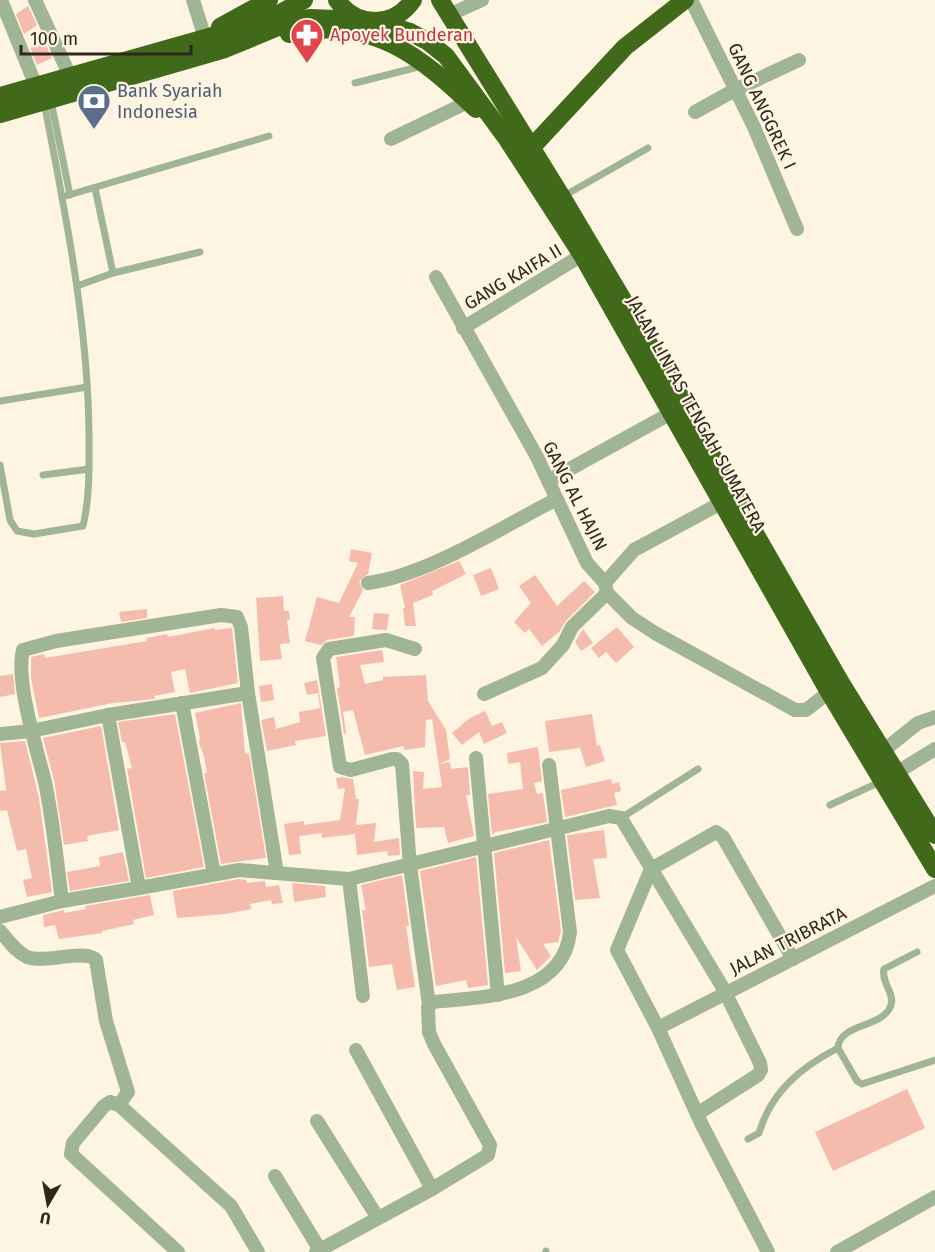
<svg xmlns="http://www.w3.org/2000/svg" width="935" height="1252" font-family="'Fira Sans',sans-serif">
<rect width="100%" height="100%" fill="#fef4e2"/>
<g fill="#f5bbad">
<polygon points="28,6 37,25 24,34 16,14"/>
<polygon points="44,41 52,58 37,65 30,48"/>
<polygon points="351,549 372,553 368,574 359,581 363,590 349,617 355,617 354,636 327,640 321,645 305,641 317,597 339,603 358,563 349,561"/>
<polygon points="459,561 466,574 432,591 433,595 413,603 416,626 405,626 403,608 405,608 400,585"/>
<polygon points="491,568 499,589 481,596 473,575"/>
<polygon points="535,575 557,606 584,581 595,592 566,621 559,632 542,646 529,629 525,633 514,622 531,603 519,586"/>
<polygon points="283,596 284,611 289,611 290,620 287,620 290,643 280,644 282,659 260,661 256,598"/>
<polygon points="147,609 147,618 121,622 119,612"/>
<polygon points="374,613 389,614 387,630 372,629"/>
<polygon points="617,627 634,647 616,663 606,652 599,658 591,648"/>
<polygon points="215,628 215,630 232,628 238,683 190,693 185,669 171,672 175,692 154,696 155,699 113,703 39,718 31,678 31,657 44,654 45,658 147,641 146,638 167,634 168,637"/>
<polygon points="583,629 593,643 581,651 575,642"/>
<polygon points="382,650 384,662 360,665 365,684 383,680 383,677 426,675 428,701 446,730 450,759 439,764 450,762 451,769 468,767 470,795 466,795 474,836 448,843 444,827 416,828 413,771 424,772 423,789 442,787 432,719 426,720 425,747 405,750 403,746 365,755 353,710 343,712 346,733 344,734 337,688 340,687 336,657"/>
<polygon points="13,674 15,694 0,697 0,676"/>
<polygon points="317,680 326,736 295,741 296,745 267,751 261,720 274,717 276,729 300,722 299,712 320,708 318,693 307,695 304,683"/>
<polygon points="272,684 274,700 261,702 259,686"/>
<polygon points="241,703 245,754 249,753 266,858 221,864 204,773 207,773 204,756 199,743 200,738 195,713"/>
<polygon points="485,711 492,726 502,722 507,733 484,744 479,732 462,745 452,733 470,718"/>
<polygon points="175,714 204,867 146,878 127,769 132,768 125,742 122,742 118,722"/>
<polygon points="592,714 597,746 600,745 605,761 586,767 580,748 549,752 545,721"/>
<polygon points="101,726 119,830 87,836 88,841 64,845 54,780 43,738"/>
<polygon points="25,741 39,798 52,892 27,897 23,880 32,878 26,849 17,851 7,810 0,811 0,791 6,790 0,743"/>
<polygon points="538,747 542,781 534,783 537,794 543,793 547,822 496,832 492,835 488,794 523,789 520,762 508,764 507,753"/>
<polygon points="342,777 353,779 356,799 359,799 356,825 376,823 374,842 399,838 400,855 388,856 387,851 357,855 355,834 322,838 322,833 299,836 301,854 289,855 284,824 304,821 304,825 340,820 345,788 338,789 336,778"/>
<polygon points="611,779 612,784 619,782 621,791 614,793 617,805 565,817 561,790"/>
<polygon points="604,830 607,858 593,859 600,898 575,900 567,835"/>
<polygon points="549,840 561,931 558,942 543,944 551,956 537,970 516,937 521,971 505,973 494,853"/>
<polygon points="123,852 129,881 70,891 67,872 100,866 99,857"/>
<polygon points="476,857 488,985 468,988 466,980 436,986 420,871"/>
<polygon points="402,875 409,926 406,926 415,987 397,990 392,964 369,967 362,910 366,910 361,885"/>
<polygon points="239,879 246,880 247,883 265,881 266,887 279,885 283,903 272,904 271,900 250,904 251,909 226,914 177,918 173,891"/>
<polygon points="292,883 325,886 326,897 294,902"/>
<polygon points="150,895 154,915 133,920 134,924 102,931 102,933 59,939 55,925 44,927 43,915 64,910 64,913 86,909 85,906"/>
<polygon points="907,1089 925,1128 833,1171 815,1132"/>
</g>
<g fill="none" stroke-linecap="round" stroke-linejoin="round">
<g stroke="#a0b593" stroke-width="7">
<polyline points="355,83 422,66"/>
<polyline points="51,101 70,195"/>
<polyline points="95,188 113,273"/>
<polyline points="62,197 269,136"/>
<polyline points="562,197 648,148"/>
<polyline points="77,286 113,273 200,252"/>
<polyline points="0,401 87,387"/>
<path d="M0 465 10 520 17 531 34 534 83 526C90 497 89 465 89 435 88 322 65 212 44 102"/>
<polyline points="43,475 89,469"/>
<polyline points="830,805 882,781"/>
<polyline points="621,818 698,769"/>
<path d="M917 952 884 969C881 983 895 993 891 1005 884 1028 839 1023 838 1048L857 1081 862 1084 935 1060"/>
<path d="M748 1139 759 1133C771 1092 801 1067 838 1048"/>
<polyline points="546,1251 546,1252"/>
</g>
<g stroke="#a0b593" stroke-width="14">
<polyline points="1,0 36,86"/>
<polyline points="35,0 70,76"/>
<polyline points="193,0 205,38"/>
<polyline points="691,0 754,127 797,229"/>
<polyline points="449,15 482,0"/>
<polyline points="695,112 735,90 799,60"/>
<polyline points="391,139 468,102"/>
<polyline points="436,277 537,457 587,563 605,583 607,593 632,618 655,633 795,710 806,710 829,692"/>
<polyline points="463,328 582,255"/>
<polyline points="548,481 673,412"/>
<path d="M368 583C426 576 502 527 555 500"/>
<polyline points="605,583 634,550 721,503"/>
<polyline points="415,649 386,640 329,649 323,658 340,767 351,770 392,759 397,759 402,764 410,866 429,1005"/>
<polyline points="484,694 542,668 563,645 572,627 607,593"/>
<polyline points="182,703 214,874"/>
<polyline points="108,715 139,888 239,870 349,879 609,816 621,818 723,988 760,1063 761,1070 758,1075 697,1114"/>
<polyline points="0,734 31,731 108,715 248,693"/>
<polyline points="883,751 918,723 935,717"/>
<polyline points="476,758 498,995"/>
<polyline points="896,773 935,749"/>
<polyline points="349,879 363,996"/>
<path d="M62 901C57 862 53 820 45 782 37 750 15 680 23 650L56 641 221 615 237 617 241 627 248 693 277 873"/>
<polyline points="0,917 62,901 139,888"/>
<path d="M0 931C8 940 16 952 27 957 45 964 86 948 96 960L106 1021 128 1092 119 1105"/>
<polyline points="658,1028 935,886"/>
<polyline points="356,1050 432,1189"/>
<polyline points="317,1121 378,1218"/>
<polyline points="275,1176 320,1250"/>
<polyline points="178,1252 71,1154 73,1143 104,1106 110,1102 119,1105 231,1206 258,1252"/>
<path d="M316 1252 432 1189 488 1155 490 1145 434 1044 429 1032 428 1007 433 1002C482 997 563 997 570 932L549 765"/>
<polyline points="768,1252 702,1125 658,1028 617,950 651,869 716,832 723,837 793,959"/>
<polyline points="837,1252 935,1197"/>
</g>
<g stroke="#40691a" stroke-width="18">
<path d="M337 0C356 28 394 28 413 0"/>
<polyline points="440,0 562,197 683,401 733,495 841,683 935,835"/>
<polyline points="376,22 410,32 427,41 446,56 507,139 582,255 829,692 935,869"/>
<polyline points="220,27 269,0"/>
<path d="M289 34C372 15 420 56 476 109"/>
<polyline points="0,96 241,28 275,16 304,0"/>
<polyline points="0,114 225,49 278,27 310,18 362,20"/>
<polyline points="532,147 625,47 685,0"/>
</g>
</g>
<defs>
<symbol id="pharmacy-pin" viewBox="-11 -11 22 30"><path d="M0 17L-7.5 6A9.5 9.5 0 1 1 7.5 6Z" fill="#e0444e" stroke="#fef4e2"/><path d="M-2-6h4v4h4v4h-4v4h-4v-4h-4v-4h4Z" fill="#fff"/></symbol>
<symbol id="bank-pin" viewBox="-11 -11 22 30"><path d="M0 17L-7.5 6A9.5 9.5 0 1 1 7.5 6Z" fill="#5c6f8a" stroke="#fef4e2"/><path d="M-6-4H6V4H-6ZM0-2.3a2.3 2.3 0 1 0 0 4.6a2.3 2.3 0 1 0 0-4.6Z" fill="#fff"/></symbol>
</defs>
<g fill-rule="evenodd">
<use href="#pharmacy-pin" x="288" y="16" width="38" height="52"/>
<use href="#bank-pin" x="75" y="82" width="38" height="52"/>
</g>
<g text-anchor="middle" stroke-width="4.5" stroke-linejoin="round" paint-order="stroke">
<g font-size="18" fill="#be3a42" stroke="#fef4e2" text-anchor="start">
<text x="330" y="41">Apoyek Bunderan</text>
</g>
<g font-size="18" fill="#4e5e75" stroke="#fef4e2" text-anchor="start">
<text x="117" y="97">Bank Syariah<tspan x="117" dy="21">Indonesia</tspan></text>
</g>
<g font-size="18" fill="#2d271c" stroke="#fef4e2">
<text transform="translate(762 106) rotate(65)" y="6">GANG ANGGREK I</text>
<text transform="translate(513 277) rotate(-31)" y="6">GANG KAIFA II</text>
<text transform="translate(696 414) rotate(61)" y="6">JALAN LINTAS TENGAH SUMATERA</text>
<text transform="translate(575 496) rotate(63)" y="6">GANG AL HAJIN</text>
<text transform="translate(788 941) rotate(-27)" y="6">JALAN TRIBRATA</text>
</g>
</g>
<g transform="translate(48 1204) rotate(190)" stroke="#fef4e2" stroke-width="4.5" paint-order="stroke">
<path d="M0-4.5L10 22L0 15L-10 22Z" fill="#2d271c"/>
<text y="-9" font-size="16" font-weight="bold" text-anchor="middle" fill="#2d271c">U</text>
</g>
<path d="M21 45v9h170v-9" fill="none" stroke="#2d271c" stroke-width="3"/>
<text x="30" y="45" font-size="18" fill="#2d271c" stroke="#fef4e2" stroke-width="4.5" paint-order="stroke">100 m</text>
</svg>
